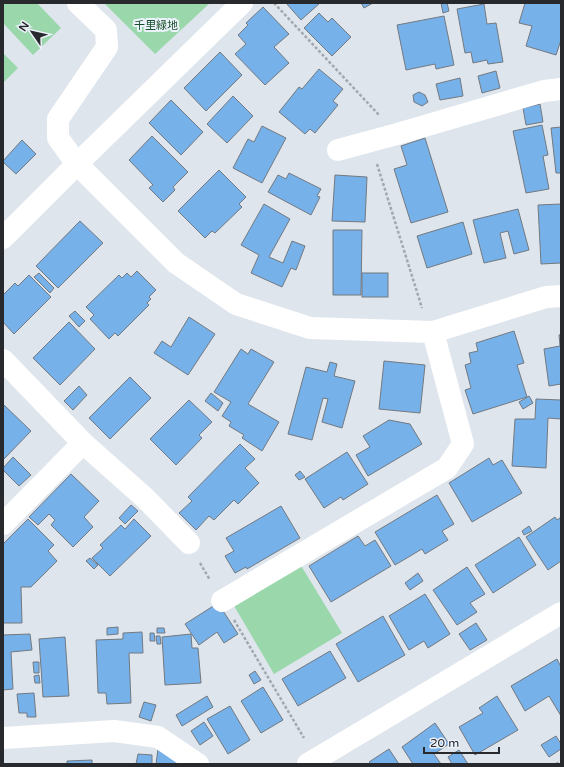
<svg xmlns="http://www.w3.org/2000/svg" width="564" height="767" font-family="'Varela Round','Noto Sans JP',sans-serif">
<rect width="100%" height="100%" fill="#dee5ec"/>
<g fill="#9ad7ab">
<polygon points="3,3 37,3 61,28 33,55 3,23"/>
<polygon points="104,3 210,3 155,54"/>
<polygon points="3,53 18,68 3,83"/>
<polygon points="300,564 342,633 274,674 233,604"/>
</g>
<g fill="#76b1ea" stroke="#737980">
<polygon points="286,3 320,3 301,20"/>
<polygon points="361,3 373,3 364,8"/>
<polygon points="441,3 447,3 449,11 443,13"/>
<polygon points="525,3 561,3 561,40 556,55 526,46 532,26 519,23"/>
<polygon points="484,4 487,24 496,23 503,62 488,64 487,60 473,63 471,52 465,53 457,9"/>
<polygon points="263,7 289,34 274,47 289,63 265,85 235,54 246,44 238,35 248,25 246,23"/>
<polygon points="319,13 328,22 332,18 351,37 332,56 304,28"/>
<polygon points="444,16 454,65 436,69 435,64 406,70 397,25"/>
<polygon points="220,52 242,75 206,111 184,88"/>
<polygon points="319,69 343,89 333,101 338,105 315,133 310,129 305,134 279,112 299,87 302,89"/>
<polygon points="496,71 500,88 482,93 478,76"/>
<polygon points="460,78 463,96 440,100 436,84"/>
<polygon points="419,92 425,95 428,102 422,106 414,102 413,95"/>
<polygon points="233,96 253,116 227,143 207,124"/>
<polygon points="171,100 203,132 181,155 149,123"/>
<polygon points="540,104 543,122 526,125 523,108"/>
<polygon points="542,125 548,155 543,156 549,189 526,193 513,131"/>
<polygon points="262,126 286,138 262,183 233,168 248,139 254,142"/>
<polygon points="561,127 561,173 556,173 551,128"/>
<polygon points="152,136 188,172 173,187 175,190 163,202 149,188 153,185 129,160"/>
<polygon points="425,138 448,212 411,223 394,169 407,165 401,146"/>
<polygon points="22,140 36,154 16,174 3,162 3,161"/>
<polygon points="219,170 246,197 239,204 242,207 215,233 212,231 205,238 178,211"/>
<polygon points="289,173 321,189 317,196 320,197 311,215 268,192 278,175 286,179"/>
<polygon points="335,175 367,177 365,222 332,221"/>
<polygon points="264,204 290,219 269,257 283,263 292,241 305,246 296,270 291,268 282,287 251,273 259,255 241,245"/>
<polygon points="561,204 561,263 541,264 538,205"/>
<polygon points="518,209 529,250 514,254 508,231 500,233 506,258 484,263 473,220"/>
<polygon points="80,221 103,243 58,288 36,266"/>
<polygon points="463,222 472,254 427,268 417,236"/>
<polygon points="333,230 362,230 361,295 333,295"/>
<polygon points="137,271 156,290 149,297 151,299 147,303 149,305 118,336 115,333 109,339 90,319 94,315 86,307 119,275 122,278 127,273 131,277"/>
<polygon points="39,273 54,288 50,293 34,277"/>
<rect x="362" y="273" width="26" height="24"/>
<polygon points="29,275 51,297 14,334 3,322 3,295 15,283 18,286"/>
<polygon points="75,311 85,321 79,327 69,316"/>
<polygon points="189,317 215,334 188,375 154,353 162,341 171,347"/>
<polygon points="69,322 95,349 60,385 33,358"/>
<polygon points="514,331 524,363 517,365 527,397 473,414 465,390 471,388 465,365 471,363 469,353 478,351 476,343"/>
<polygon points="561,334 561,384 549,386 544,349 560,346 559,335"/>
<polygon points="241,349 248,354 251,349 274,362 248,404 279,422 262,451 242,438 244,435 229,426 231,422 222,416 231,402 214,392"/>
<polygon points="384,361 425,365 420,413 379,409"/>
<polygon points="330,362 337,364 334,376 355,381 342,428 322,422 328,399 323,398 312,440 288,434 306,367 327,372"/>
<polygon points="130,377 151,398 110,439 89,418"/>
<polygon points="79,386 87,395 73,410 64,401"/>
<polygon points="211,393 223,403 218,411 205,401"/>
<polygon points="529,396 533,403 523,409 519,402"/>
<polygon points="536,399 561,400 561,419 548,418 546,468 512,466 515,419 535,419"/>
<polygon points="189,400 212,422 199,435 202,438 176,465 150,439"/>
<polygon points="3,404 31,431 3,460"/>
<polygon points="389,420 410,424 422,444 368,476 356,455 370,447 363,436"/>
<polygon points="240,444 255,459 245,468 259,483 238,504 234,500 214,520 209,516 196,530 179,513 192,501 188,497"/>
<polygon points="347,452 368,484 343,500 341,497 324,508 305,479"/>
<polygon points="13,457 31,475 19,486 3,470 3,468"/>
<polygon points="489,458 493,465 502,460 522,493 472,522 449,483"/>
<polygon points="300,471 305,477 299,480 295,475"/>
<polygon points="71,474 99,501 84,517 93,527 73,547 51,525 55,520 49,514 38,525 29,517"/>
<polygon points="437,495 454,524 442,531 448,540 425,554 422,549 395,565 375,532"/>
<polygon points="131,505 138,511 125,524 119,518"/>
<polygon points="281,506 300,538 247,569 246,567 235,573 225,556 234,551 226,538"/>
<polygon points="555,517 557,520 561,517 561,561 548,570 526,537"/>
<polygon points="28,519 54,545 48,551 57,561 31,587 21,587 22,623 3,623 3,544"/>
<polygon points="134,519 151,536 110,576 92,558 103,548 100,545 121,525 125,529"/>
<polygon points="529,526 532,531 524,535 522,531"/>
<polygon points="358,536 365,546 375,540 391,566 331,602 309,566"/>
<polygon points="519,537 536,565 493,593 475,565"/>
<polygon points="90,558 98,565 94,569 86,561"/>
<polygon points="467,567 485,594 470,603 477,612 457,625 433,590"/>
<polygon points="418,573 423,581 410,590 405,583"/>
<polygon points="425,594 450,634 428,648 424,641 409,650 389,616"/>
<polygon points="218,603 238,634 224,643 217,632 199,645 185,624"/>
<polygon points="383,616 405,655 358,682 336,644"/>
<polygon points="476,623 487,640 470,650 459,634"/>
<polygon points="118,627 118,634 107,635 107,628"/>
<polygon points="157,628 164,628 165,633 157,633"/>
<polygon points="142,632 143,653 129,653 131,703 107,704 106,693 98,693 96,640 123,639 123,633"/>
<polygon points="150,633 154,633 155,641 150,641"/>
<polygon points="30,634 32,650 11,652 13,689 3,690 3,635"/>
<polygon points="191,634 192,648 198,648 201,683 165,685 162,637"/>
<polygon points="156,636 160,636 161,644 157,644"/>
<polygon points="65,637 69,696 43,697 39,639"/>
<polygon points="330,651 346,678 298,706 282,679"/>
<polygon points="557,659 561,667 561,716 549,696 525,711 511,686"/>
<polygon points="33,662 39,662 39,673 34,673"/>
<polygon points="255,671 261,680 254,684 249,675"/>
<polygon points="39,675 40,683 35,683 34,676"/>
<polygon points="263,687 283,720 261,733 241,701"/>
<polygon points="34,693 36,717 27,717 27,713 19,713 17,694"/>
<polygon points="207,696 213,707 182,726 176,715"/>
<polygon points="497,696 518,730 475,755 459,727 483,713 479,708"/>
<polygon points="144,702 156,705 151,721 139,717"/>
<polygon points="230,706 250,740 228,754 207,719"/>
<polygon points="204,722 213,736 200,745 191,731"/>
<polygon points="435,723 449,744 434,754 441,764 413,764 402,747"/>
<polygon points="556,736 561,744 561,749 549,757 541,745"/>
<polygon points="158,749 182,764 156,764"/>
<polygon points="389,749 399,764 371,764 369,762"/>
<polygon points="459,750 468,764 452,764 448,757"/>
<polygon points="138,754 152,755 152,764 136,764"/>
<polygon points="92,760 92,764 67,764 67,761"/>
</g>
<g fill="none" stroke-linecap="round" stroke-linejoin="round">
<g stroke="#a3a8ae" stroke-width="2.5" stroke-dasharray="3 2" stroke-linecap="butt">
<polyline points="274,3 379,115"/>
<polyline points="377,164 422,308"/>
<polyline points="200,563 210,580"/>
<polyline points="234,620 304,738"/>
<polyline points="556,764 561,761"/>
</g>
<g stroke="#fff" stroke-width="22">
<polyline points="78,3 106,30 107,47 58,119 58,138 77,164 242,3"/>
<polyline points="338,150 397,134 544,91 561,89"/>
<polyline points="3,360 83,443 145,498 189,543"/>
<polyline points="3,524 83,443"/>
<polyline points="222,601 447,468 463,444 433,332"/>
<polyline points="3,738 114,731 158,737 198,764"/>
<polyline points="308,764 561,613"/>
</g>
<polyline stroke="#fff" stroke-width="22" points="3,238 77,164 176,263 236,304 310,328 433,332 546,297 561,296"/>
</g>
<g text-anchor="middle" stroke-width="4" stroke-linejoin="round" paint-order="stroke">
<g font-size="11" fill="#1a4f2d" stroke="#ecf2f9">
<text x="156" y="29">千里緑地</text>
</g>
</g>
<rect width="564" height="767" fill="none" stroke="#27292c" stroke-width="8"/>
<g transform="translate(32 32) rotate(304)" stroke="#ecf2f9" stroke-width="3" paint-order="stroke">
<path d="M0-3L7 15L0 10L-7 15Z" fill="#27292c"/>
<text y="-6" font-size="11" font-weight="bold" text-anchor="middle" fill="#27292c">N</text>
</g>
<path d="M424 747v6h75v-6" fill="none" stroke="#27292c" stroke-width="2"/>
<text x="430" y="747" font-size="12" fill="#27292c" stroke="#ecf2f9" stroke-width="3" paint-order="stroke">20 m</text>
</svg>
